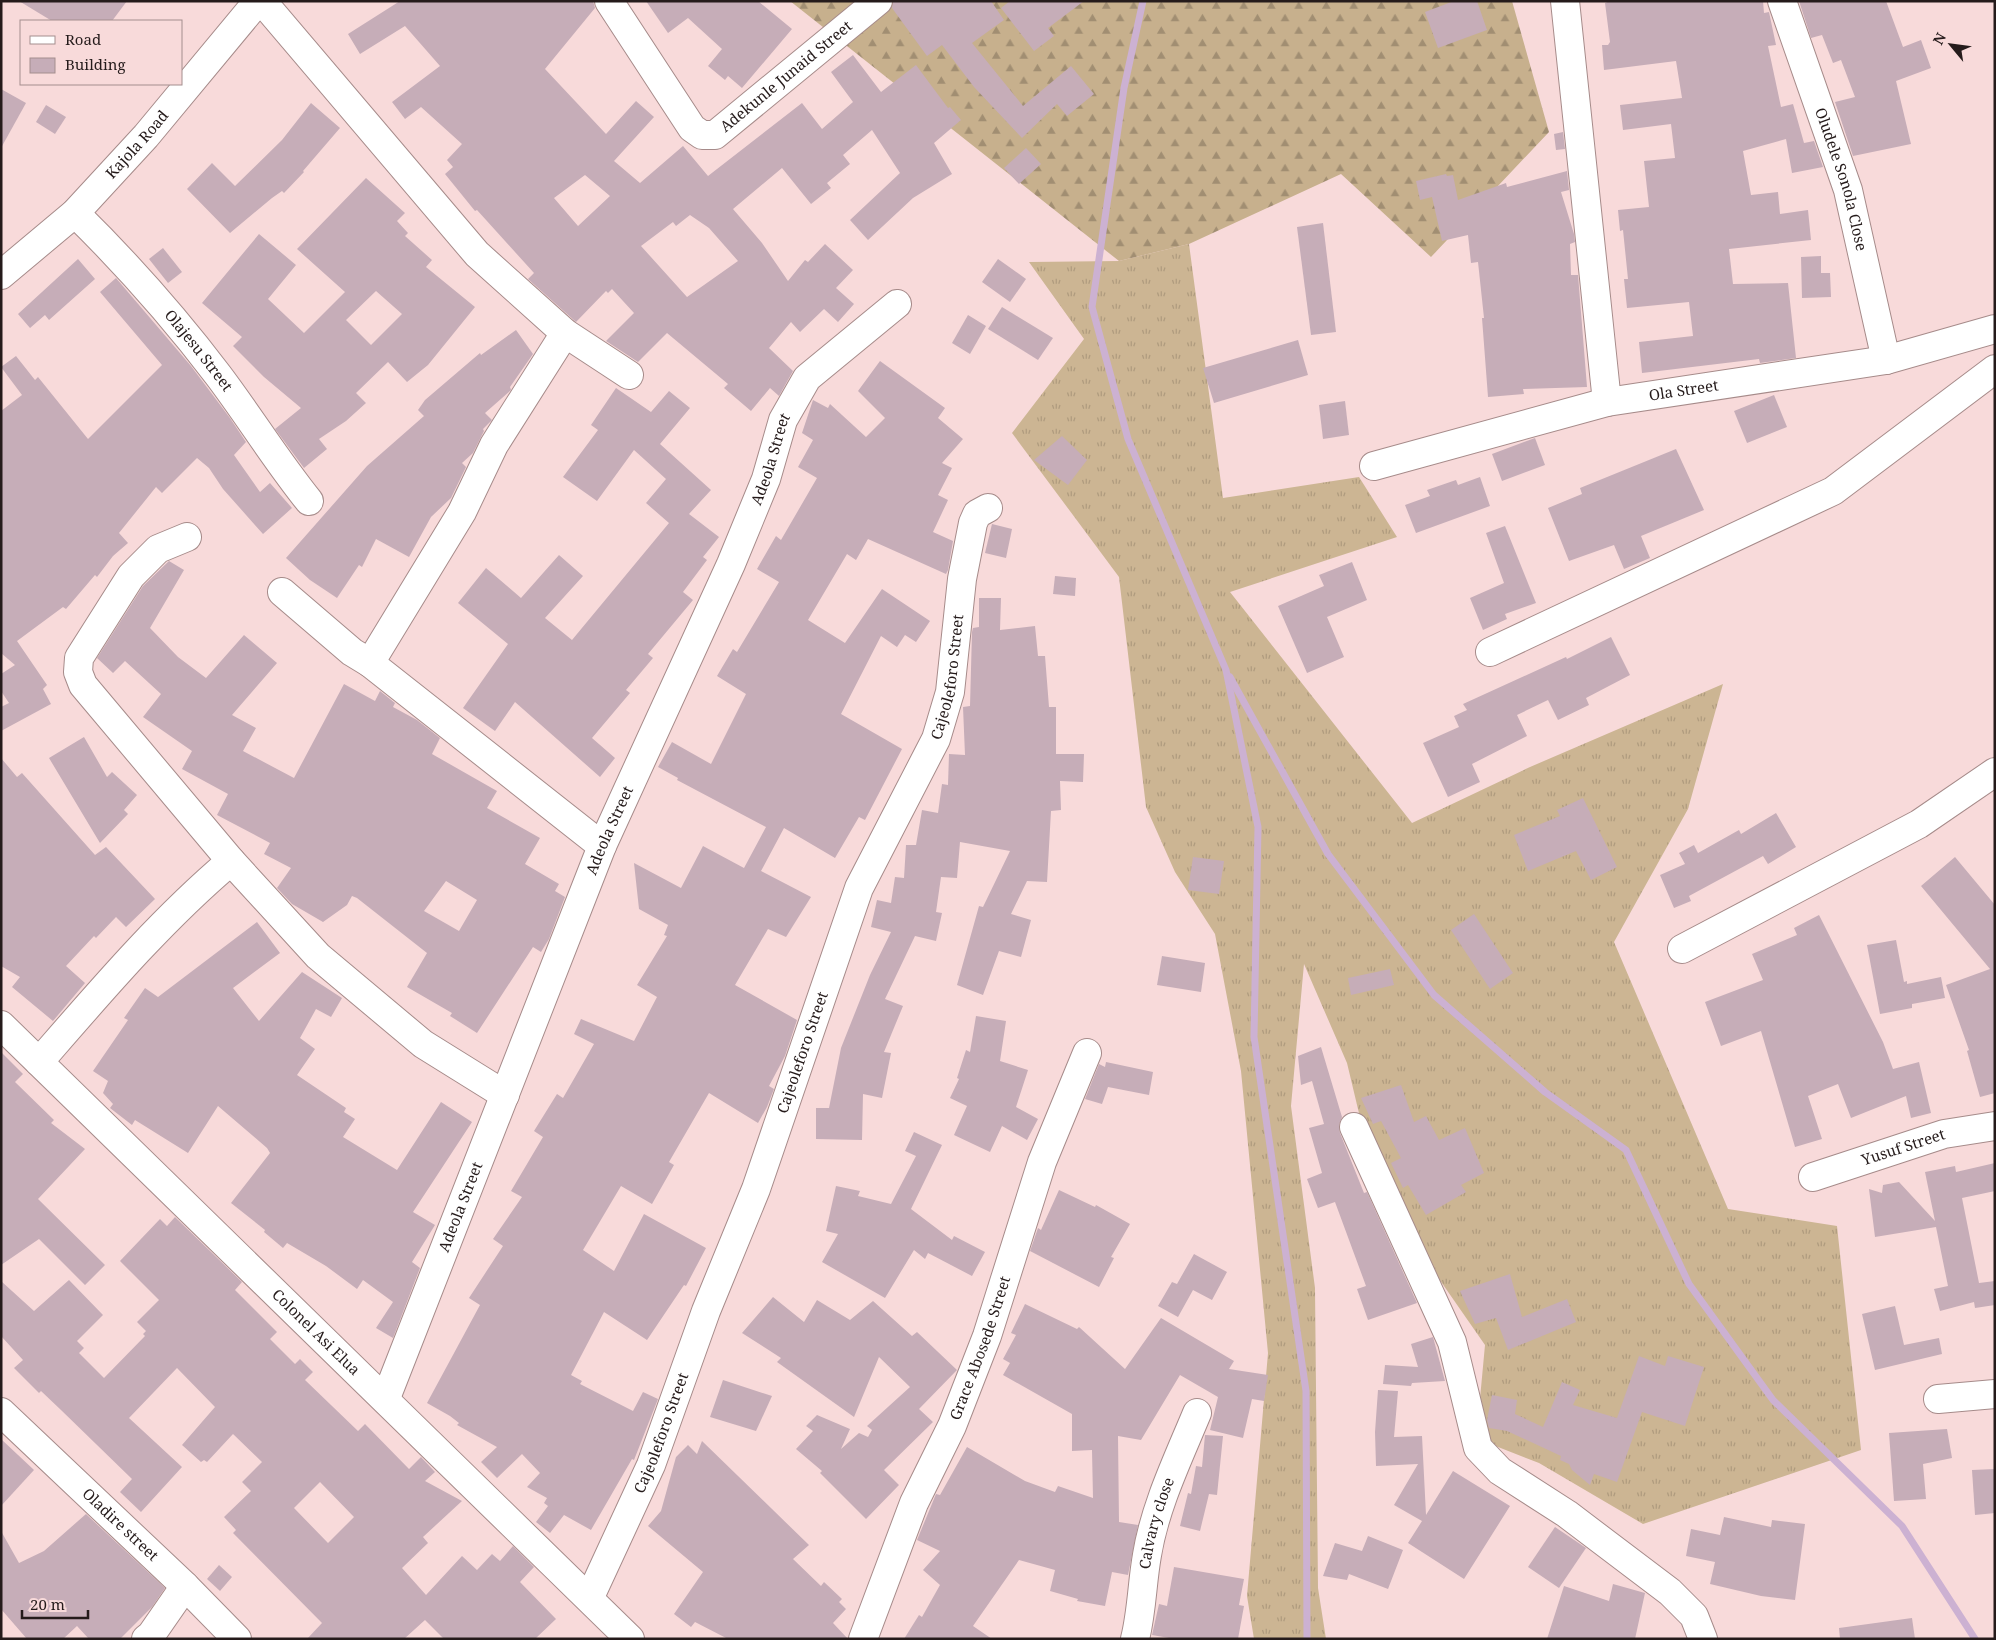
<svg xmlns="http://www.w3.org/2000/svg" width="1996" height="1640" font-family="'Noto Serif',serif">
<defs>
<pattern id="grass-tufts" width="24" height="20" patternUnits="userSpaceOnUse" patternTransform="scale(1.25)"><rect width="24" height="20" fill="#ccb593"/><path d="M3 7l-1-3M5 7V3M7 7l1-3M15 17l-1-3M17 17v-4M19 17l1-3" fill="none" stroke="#af9b7e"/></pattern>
<pattern id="forest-firs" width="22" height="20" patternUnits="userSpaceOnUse" patternTransform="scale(1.25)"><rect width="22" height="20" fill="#c7b08d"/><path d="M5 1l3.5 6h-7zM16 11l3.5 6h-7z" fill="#a18e72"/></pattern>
</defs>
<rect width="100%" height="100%" fill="#f8dada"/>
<polygon fill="url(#grass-tufts)" points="1189,244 1223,498 1359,477 1397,537 1230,592 1412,823 1530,767 1723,684 1688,809 1614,942 1728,1209 1837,1226 1861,1450 1643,1524 1539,1463 1493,1445 1478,1420 1485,1345 1412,1240 1368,1151 1347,1063 1304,964 1291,1106 1315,1288 1318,1588 1326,1639 1254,1639 1247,1596 1268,1353 1241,1071 1215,934 1175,872 1146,807 1119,577 1012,433 1084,339 1029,262 1119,261"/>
<polygon fill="url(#forest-firs)" points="790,1 1512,1 1549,132 1431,257 1341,174 1189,244 1119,261"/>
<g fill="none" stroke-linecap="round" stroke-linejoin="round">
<g stroke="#ccb1d2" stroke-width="7">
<polyline points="1143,1 1124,88 1092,307 1128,439 1226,670 1258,827 1254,1037 1306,1391 1307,1639"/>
<polyline points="1230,677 1328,854 1434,995 1545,1092 1626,1150 1689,1284 1773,1400 1902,1526 1975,1639"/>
</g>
</g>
<g fill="#c6adb8" fill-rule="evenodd">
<polygon points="19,1 127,1 112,21 52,21"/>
<path d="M400 1H593L595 8 545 69 606 134 636 101 654 117 614 161 640 183 683 146 708 176 802 103 822 129 853 102 831 72 853 55 881 92 916 65 948 108 950 107 961 120 934 143 952 174 913 198 868 240 850 220 900 173 872 130 843 155 850 164 827 183 831 188 811 204 782 168 733 209 762 243 788 281 805 260 808 262 825 244 853 270 836 288 854 304 838 322 824 309 800 332 791 322 769 348 793 371 779 396 770 388 751 411 724 388 728 384 667 333 638 362 606 341 634 313 612 289 608 293 606 291 576 322 528 279 534 273 477 210 475 211 445 174 453 167 447 160 462 144 421 107 405 119 392 102 440 66 405 26 360 54 348 34ZM585 175 610 196 578 226 554 198ZM690 215 709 228 738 261 687 297 641 246 673 222 676 226Z"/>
<polygon points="646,1 758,1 792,29 742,88 728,76 725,80 708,66 722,49 688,18 668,33"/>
<polygon points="893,1 991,1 1004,20 972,43 1023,106 1071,66 1094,94 1067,116 1057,104 1022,138 974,87 942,45 927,56 892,8"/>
<polygon points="1010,1 1084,1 1048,28 1054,36 1034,51 1001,8"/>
<polygon points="1454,1 1477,1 1487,30 1438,48 1425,12"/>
<polygon points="1610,1 1763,1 1764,13 1769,12 1776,45 1768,46 1781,107 1793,104 1804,143 1814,141 1823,167 1792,173 1786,139 1743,151 1751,195 1778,192 1780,214 1808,210 1811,240 1729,249 1733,284 1788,283 1796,358 1760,363 1759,359 1642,373 1639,342 1693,336 1689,302 1627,308 1624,279 1628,279 1623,230 1620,231 1618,210 1649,207 1644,161 1675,158 1671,124 1623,130 1620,105 1682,98 1676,61 1604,70 1602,45 1608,45 1610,42 1605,3"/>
<polygon points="1799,1 1886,1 1903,47 1921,40 1931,68 1896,81 1911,144 1853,156 1835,102 1855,97 1841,60 1833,63 1822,35 1811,38"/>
<polygon points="1,89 26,103 1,148"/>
<polygon points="311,103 340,128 303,171 304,172 284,193 282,191 272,198 230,233 187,189 212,163 235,186 282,140"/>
<polygon points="46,105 66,117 55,134 36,122"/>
<polygon points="1563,132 1565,149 1556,150 1554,134"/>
<polygon points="1026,148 1041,164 1019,184 1004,168"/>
<polygon points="1567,171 1569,190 1561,192 1574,234 1575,242 1570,244 1571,275 1578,275 1587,387 1523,389 1524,394 1488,397 1482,318 1484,318 1478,262 1471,263 1468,235 1442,241 1432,197 1420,200 1416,181 1446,174 1447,176 1453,175 1458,200 1506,183 1507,187"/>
<path d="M366 178 405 213 397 221 408 233 405 236 432 260 426 267 475 307 428 365 407 382 388 362 356 393 366 403 346 421 319 439 327 449 304 468 275 429 301 408 264 377 233 346 242 337 202 303 259 234 296 265 268 299 304 333 345 292 297 249ZM376 291 402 314 371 345 346 320Z"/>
<polygon points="1323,223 1336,332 1311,335 1297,227"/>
<polygon points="163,248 182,272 168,283 149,259"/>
<polygon points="1821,256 1821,273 1830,273 1831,297 1802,298 1801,257"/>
<polygon points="78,259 95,279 49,320 45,315 30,328 18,314"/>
<polygon points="998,259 1026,279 1010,302 982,282"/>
<polygon points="116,278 191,366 230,418 246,442 234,455 260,492 270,483 292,508 263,534 223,489 209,468 197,458 162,493 156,487 119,533 128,543 113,556 97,577 95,575 66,609 63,607 17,641 47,685 43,689 51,704 1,731 1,707 9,703 1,691 1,674 15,665 1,653 1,411 22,395 1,367 16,356 35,380 38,377 88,439 162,365 100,292"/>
<polygon points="1002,307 1053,338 1038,360 988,329"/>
<polygon points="968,315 986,326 970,354 952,343"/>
<polygon points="516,330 533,354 510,387 511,390 485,413 492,420 483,429 484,431 473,453 462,463 466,467 451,498 431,517 409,557 376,539 362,567 359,565 337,598 310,580 286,558 367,466 424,416 418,410 425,400 480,353 481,355"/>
<polygon points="1298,340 1308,375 1214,403 1203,368"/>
<polygon points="880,361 945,408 938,418 963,439 942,463 952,468 938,495 948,500 933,532 953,541 948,570 946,574 868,539 856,560 847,554 808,620 845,643 882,589 930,621 916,642 905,635 897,647 881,636 841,714 902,749 865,820 859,817 835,858 784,828 761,871 811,897 786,937 768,929 735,985 797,1020 785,1056 769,1086 774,1089 767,1107 758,1123 709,1093 669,1162 674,1165 652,1204 621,1186 583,1250 614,1271 644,1214 706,1248 686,1286 684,1285 647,1340 604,1312 571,1375 582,1381 580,1384 633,1411 643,1392 658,1399 634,1460 632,1459 591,1530 564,1515 550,1533 536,1522 548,1506 544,1503 547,1498 527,1487 540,1473 522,1454 497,1478 481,1462 497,1447 457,1425 459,1423 450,1416 427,1403 480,1305 469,1298 503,1246 493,1239 522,1197 511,1191 543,1137 534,1131 557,1094 563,1098 594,1044 574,1034 581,1019 634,1041 657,997 637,985 667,936 664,935 668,925 639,909 634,863 681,888 703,846 744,868 766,827 677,780 678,778 658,767 672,742 711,764 746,694 717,676 733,649 737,652 779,582 757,569 776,536 781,540 817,478 798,467 813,440 802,433 813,400 828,408 830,404 866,437 885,418 858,391"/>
<polygon points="616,388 651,412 669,391 690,408 660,444 711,490 689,514 719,537 703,557 707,560 683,592 693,600 648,654 653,658 626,690 630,693 592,738 615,758 600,777 515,702 495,731 463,708 508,644 458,603 486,568 521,598 559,555 583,576 545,618 572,640 669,523 646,503 666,479 634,450 597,501 563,477 598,430 591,425"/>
<polygon points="1774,395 1787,427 1747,443 1734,411"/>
<polygon points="1345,401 1349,435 1323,439 1319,405"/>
<polygon points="1062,436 1087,460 1068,485 1034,460"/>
<polygon points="1535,438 1545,465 1502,481 1492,454"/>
<polygon points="1676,449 1704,510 1641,536 1650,558 1624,569 1614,545 1569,561 1548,508 1582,494 1580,488"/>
<polygon points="1480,477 1490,506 1416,533 1405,505 1430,496 1427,490 1456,480 1458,485"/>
<polygon points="992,524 1012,529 1006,558 985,553"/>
<polygon points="1505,526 1536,603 1505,614 1507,619 1483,630 1470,598 1504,583 1486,533"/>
<path d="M169 561 184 570 150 628 178 657 206 678 244 635 277 663 232 715 256 728 243 751 294 778 344 684 375 701 380 691 395 703 393 707 417 720 440 738 432 754 497 791 487 808 540 838 525 864 559 884 555 891 565 897 549 939 541 952 533 947 477 1033 450 1016 452 1013 407 987 427 953 357 898 352 896 347 905 323 922 292 904 277 888 291 868 264 854 270 843 217 815 228 794 182 769 192 751 143 717 161 694 125 661 113 673 97 658 143 586ZM446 881 477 900 459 931 424 911Z"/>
<polygon points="1352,562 1367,600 1327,617 1344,657 1307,673 1278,606 1324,586 1319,575"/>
<polygon points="1055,576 1076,578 1075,596 1053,594"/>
<polygon points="979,598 1001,598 1000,630 1035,626 1038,656 1045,656 1049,707 1056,707 1056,754 1084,754 1083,782 1060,781 1061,810 1051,811 1047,882 1027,881 1011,914 1031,920 1021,957 999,951 983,995 957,985 979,906 983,907 1010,851 960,842 957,878 941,877 936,912 942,913 936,941 915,936 885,999 903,1006 884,1052 891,1053 882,1098 863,1094 862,1140 816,1139 816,1108 829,1108 841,1048 870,975 891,932 871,927 877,900 891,903 895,877 904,878 906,845 916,845 922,810 938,813 942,784 948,785 949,754 965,755 963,707 970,706 972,632 973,628 979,627"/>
<polygon points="1611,637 1630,675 1586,698 1589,705 1558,720 1548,700 1517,715 1527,736 1472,764 1480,782 1448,797 1423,743 1459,727 1454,716 1467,710 1463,704 1566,657 1567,659"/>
<polygon points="84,737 107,777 112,772 137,795 124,810 128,814 100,843 49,758"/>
<polygon points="1,758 17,777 22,773 95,855 106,847 155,899 126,927 116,917 96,938 94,936 66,966 85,983 53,1021 12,987 20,977 1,966"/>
<polygon points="1583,798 1617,867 1591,880 1576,851 1528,871 1514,835 1560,816 1557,810"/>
<polygon points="1776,813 1796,847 1768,864 1763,856 1689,896 1691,901 1674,908 1660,875 1685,864 1679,853 1694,845 1698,853 1739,830 1741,834"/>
<polygon points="1193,857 1224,861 1219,894 1188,890"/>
<polygon points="1955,857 1995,905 1995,1093 1980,1097 1967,1051 1969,1050 1946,985 1990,969 1921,886"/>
<polygon points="1474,914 1513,973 1490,989 1451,930"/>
<polygon points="1819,915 1883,1042 1893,1069 1919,1062 1931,1113 1911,1118 1906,1096 1851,1118 1838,1084 1808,1096 1822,1139 1795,1147 1761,1031 1721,1046 1705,1002 1763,980 1752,954 1797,935 1794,928"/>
<polygon points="257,922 280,953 233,988 259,1021 302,972 342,998 331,1017 316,1009 300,1038 315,1049 297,1075 346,1108 344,1112 355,1119 343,1137 397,1170 441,1102 472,1122 413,1212 435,1225 412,1262 420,1268 393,1338 376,1328 393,1302 363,1280 357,1289 326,1266 287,1243 283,1248 264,1232 265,1230 231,1203 270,1153 267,1148 218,1106 188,1153 135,1120 132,1125 110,1108 113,1104 103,1093 108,1081 93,1071 128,1020 124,1018 145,988 158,997"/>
<polygon points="1896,940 1904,982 1907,981 1907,984 1941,977 1945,998 1912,1004 1912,1008 1880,1014 1867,945"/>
<polygon points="1162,956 1205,963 1201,992 1157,985"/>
<polygon points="1390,969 1394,985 1351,995 1348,978"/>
<polygon points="976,1016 1006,1021 1000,1061 1028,1070 1016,1107 1038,1119 1027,1140 1002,1126 990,1152 954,1135 967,1106 950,1098 959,1079 957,1078 966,1050 970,1052"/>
<polygon points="1321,1047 1342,1117 1339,1125 1340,1133 1364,1193 1367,1192 1417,1303 1368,1320 1357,1289 1366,1286 1335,1202 1318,1208 1307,1179 1322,1173 1309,1128 1324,1124 1312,1081 1301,1085 1298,1056"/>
<polygon points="1,1052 23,1074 15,1082 54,1120 51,1123 85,1149 38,1199 105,1265 85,1285 39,1239 1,1265"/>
<polygon points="1106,1062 1153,1072 1149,1095 1108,1087 1102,1104 1085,1099 1099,1064 1105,1067"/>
<polygon points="1401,1085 1414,1122 1426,1116 1439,1140 1465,1128 1484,1173 1461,1185 1466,1192 1426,1215 1408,1185 1403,1188 1391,1163 1401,1158 1381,1121 1373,1124 1361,1098"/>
<polygon points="914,1132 942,1145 911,1209 952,1240 954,1236 985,1252 972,1276 928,1253 925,1259 914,1250 885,1298 822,1262 838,1234 826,1231 836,1186 860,1191 858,1196 891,1204 916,1156 905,1151"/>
<polygon points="1995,1163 1995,1191 1962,1198 1979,1283 1995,1281 1995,1305 1975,1308 1974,1302 1940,1311 1934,1289 1948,1286 1936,1227 1875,1237 1869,1189 1882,1193 1883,1185 1899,1182 1935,1221 1925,1172 1955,1166 1956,1172"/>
<polygon points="1059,1190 1095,1207 1096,1205 1130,1224 1111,1257 1114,1258 1099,1287 1030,1251 1038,1228 1041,1230"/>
<path d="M175 1217 242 1282 235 1290 277 1332 270 1339 295 1364 300 1359 313 1372 305 1380 358 1431 365 1424 409 1469 421 1457 435 1472 425 1481 462 1501 423 1537 428 1543 402 1568 426 1595 462 1556 477 1570 492 1554 500 1561 513 1546 534 1567 520 1582 556 1619 535 1639H444L425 1620 404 1639H307L322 1623 233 1533 236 1530 224 1517 251 1491 242 1482 262 1462 233 1434 207 1462 204 1460 201 1462 182 1445 215 1407 177 1368 129 1418 182 1467 141 1512 120 1492 132 1479 61 1410 41 1391 39 1393 14 1368 23 1360 1 1336V1281L34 1311 69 1280 103 1315 77 1341 84 1348 79 1353 104 1378 145 1336 143 1334 146 1331 137 1322 159 1300 120 1261 160 1219 167 1226ZM320 1482 354 1517 328 1543 294 1508Z"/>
<polygon points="1194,1254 1227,1272 1212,1300 1193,1290 1178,1317 1158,1306 1172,1282 1177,1284"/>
<polygon points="1510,1274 1522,1317 1567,1299 1576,1322 1508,1350 1496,1318 1475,1324 1460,1291"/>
<polygon points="773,1297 804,1322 817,1300 850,1320 873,1301 912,1336 917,1332 957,1370 919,1409 933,1422 884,1470 899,1485 866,1519 820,1473 822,1471 796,1449 813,1431 806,1426 817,1415 850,1429 841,1449 859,1433 868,1437 872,1430 867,1426 910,1387 879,1357 854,1417 777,1362 781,1358 742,1333"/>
<polygon points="1025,1304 1077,1329 1079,1327 1125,1369 1161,1318 1234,1361 1229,1369 1268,1375 1264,1401 1252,1399 1243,1438 1210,1430 1218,1397 1180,1375 1141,1440 1118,1436 1119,1522 1138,1525 1128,1575 1112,1572 1105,1606 1077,1601 1078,1599 1050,1591 1055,1570 1019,1560 973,1626 992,1639 904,1639 919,1615 922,1617 940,1585 923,1570 940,1551 917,1540 936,1494 940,1495 967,1447 1025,1481 1055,1492 1058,1486 1093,1498 1092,1450 1072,1451 1072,1414 1003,1375 1010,1363 1003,1359 1016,1335 1011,1333"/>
<polygon points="1895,1306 1904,1345 1939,1338 1942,1354 1875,1370 1862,1314"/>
<polygon points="1433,1337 1445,1381 1412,1383 1411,1386 1383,1384 1385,1365 1418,1367 1411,1344"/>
<polygon points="1639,1356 1665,1366 1668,1356 1704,1367 1685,1426 1642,1412 1617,1482 1594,1474 1590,1485 1572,1470 1569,1464 1560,1460 1561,1456 1507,1431 1489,1428 1487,1420 1492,1395 1517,1400 1515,1414 1543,1427 1562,1382 1580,1390 1573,1405 1617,1418"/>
<polygon points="723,1380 772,1396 756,1431 710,1417"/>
<polygon points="1378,1390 1398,1391 1394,1437 1422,1436 1426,1515 1453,1471 1510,1506 1464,1579 1408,1543 1422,1521 1394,1505 1418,1464 1376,1466 1375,1432"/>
<polygon points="1947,1429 1952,1458 1923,1464 1926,1499 1894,1501 1889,1433"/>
<polygon points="1205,1435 1223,1436 1217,1495 1209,1494 1200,1531 1180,1526 1188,1493 1191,1494 1196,1466 1202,1467"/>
<polygon points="1,1439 34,1470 1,1506"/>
<polygon points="702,1441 809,1545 793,1559 821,1586 824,1582 842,1599 839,1602 846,1609 833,1623 848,1639 728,1639 695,1622 691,1627 674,1614 703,1572 648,1526 661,1511 676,1457 688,1445 697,1454"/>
<polygon points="1995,1469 1995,1513 1975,1515 1972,1470"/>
<polygon points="86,1514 165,1588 152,1607 120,1639 89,1639 77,1626 63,1639 27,1639 1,1609 1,1531 19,1563 44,1551"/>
<polygon points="1724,1517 1771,1527 1772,1520 1805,1524 1795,1600 1761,1596 1710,1584 1715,1562 1686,1556 1691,1529 1720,1535"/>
<polygon points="1555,1527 1586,1548 1559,1588 1528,1567"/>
<polygon points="1368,1536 1403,1550 1388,1589 1349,1574 1347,1580 1323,1576 1335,1543 1362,1551"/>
<polygon points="219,1565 232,1577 220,1591 207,1579"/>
<polygon points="1174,1567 1244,1579 1239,1605 1244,1606 1238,1639 1175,1639 1152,1635 1159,1604 1167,1606"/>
<polygon points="1613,1584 1645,1593 1635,1639 1547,1639 1564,1586 1609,1601"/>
<polygon points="1912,1618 1915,1639 1840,1639 1839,1628"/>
</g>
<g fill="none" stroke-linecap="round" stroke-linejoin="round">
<defs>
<g id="minor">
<polyline points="262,1 477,254 565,333 629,375"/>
<path id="s1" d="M609 1 692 128 702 135H715L878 1"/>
<polyline points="1565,1 1607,402"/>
<path id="s2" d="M1782 1 1848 190 1886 360"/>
<path id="s3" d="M75 213C127 264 174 317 218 375 249 416 276 460 309 501"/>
<path id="s4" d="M1 275 75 213 146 136 258 1"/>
<path id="s5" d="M1374 466 1607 402 1886 360 1995 329"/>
<polyline points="187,537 158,549 131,576 79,658 78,672 83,685 231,861"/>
<polyline points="282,592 352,652 370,663 602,846"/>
<polyline points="1490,652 1833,491 1995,369"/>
<polyline points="370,663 462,512 494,445 565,333"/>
<polyline points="1682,949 1919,824 1995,772"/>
<path id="s6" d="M1 1025 630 1639"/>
<path d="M39 1062C100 992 160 921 231 861L318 956 423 1044 505 1095"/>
<polyline points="1354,1127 1452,1342 1478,1448 1500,1471 1567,1514 1670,1592 1694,1616 1703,1639"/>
<path id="s7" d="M1813 1177 1944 1134 1995 1126"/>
<path id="s8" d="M386 1398 602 846 731 564 766 479 783 420 807 378 897 304"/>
<polyline points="1938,1399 1995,1394"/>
<path id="s9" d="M1 1412 185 1586 237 1639"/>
<path id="s10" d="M590 1597 651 1465 706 1311 756 1189 859 888 936 739 950 692 962 579 973 523 977 514 988 508"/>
<polyline points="146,1639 151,1635 185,1586"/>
<path id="s11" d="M863 1639 914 1503 952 1426 987 1336 1042 1162 1087 1053"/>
<path id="s12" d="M1135 1639C1142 1611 1142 1583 1147 1555 1155 1506 1178 1459 1197 1413"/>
</g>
</defs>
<use href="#minor" stroke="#a68b8a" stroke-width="30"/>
<use href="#minor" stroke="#fff" stroke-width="28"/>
</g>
<g text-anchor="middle" stroke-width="4" stroke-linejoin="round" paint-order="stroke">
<g font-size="15" fill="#251b1b" stroke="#f8dada">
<text dy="5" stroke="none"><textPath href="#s1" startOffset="269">Adekunle Junaid Street</textPath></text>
<text dy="5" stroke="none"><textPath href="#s4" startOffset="189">Kajola Road</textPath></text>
<text dy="5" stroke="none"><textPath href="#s2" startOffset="188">Oludele Sonola Close</textPath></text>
<text dy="5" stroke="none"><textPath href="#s3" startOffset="185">Olajesu Street</textPath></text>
<text dy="5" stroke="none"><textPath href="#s5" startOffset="319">Ola Street</textPath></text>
<text dy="5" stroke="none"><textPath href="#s8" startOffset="1015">Adeola Street</textPath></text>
<text dy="5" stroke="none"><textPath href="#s10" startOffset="990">Cajeoleforo Street</textPath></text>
<text dy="5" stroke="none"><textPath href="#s8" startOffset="610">Adeola Street</textPath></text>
<text dy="5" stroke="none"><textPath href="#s10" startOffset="585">Cajeoleforo Street</textPath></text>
<text dy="5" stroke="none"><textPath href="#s7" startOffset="95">Yusuf Street</textPath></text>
<text dy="5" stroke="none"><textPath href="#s8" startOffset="205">Adeola Street</textPath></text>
<text dy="5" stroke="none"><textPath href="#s6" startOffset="440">Colonel Asi Elua</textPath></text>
<text dy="5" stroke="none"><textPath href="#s11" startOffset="314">Grace Abosede Street</textPath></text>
<text dy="5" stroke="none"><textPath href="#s10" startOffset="179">Cajeoleforo Street</textPath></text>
<text dy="5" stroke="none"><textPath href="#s9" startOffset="164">Oladire street</textPath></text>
<text dy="5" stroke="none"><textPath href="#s12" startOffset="118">Calvary close</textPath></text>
</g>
</g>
<rect width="1996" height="1640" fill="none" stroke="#251b1b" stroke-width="5"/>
<rect x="20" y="20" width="162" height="65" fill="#f8dada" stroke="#a48e8e"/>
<rect x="30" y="36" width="25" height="8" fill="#ffffff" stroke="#a48e8e"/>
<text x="65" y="45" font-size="15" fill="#251b1b">Road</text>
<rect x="30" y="58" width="25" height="15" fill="#c6adb8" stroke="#a48e8e"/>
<text x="65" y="70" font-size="15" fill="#251b1b">Building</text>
<g transform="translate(1951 45) rotate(299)" stroke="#f8dada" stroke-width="4" paint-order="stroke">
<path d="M0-4L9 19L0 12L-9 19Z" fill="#251b1b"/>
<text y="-8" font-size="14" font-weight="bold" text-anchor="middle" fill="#251b1b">N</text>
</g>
<path d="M22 1610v8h66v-8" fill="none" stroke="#251b1b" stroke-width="2.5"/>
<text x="30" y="1610" font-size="15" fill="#251b1b" stroke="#f8dada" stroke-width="4" paint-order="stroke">20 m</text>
</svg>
